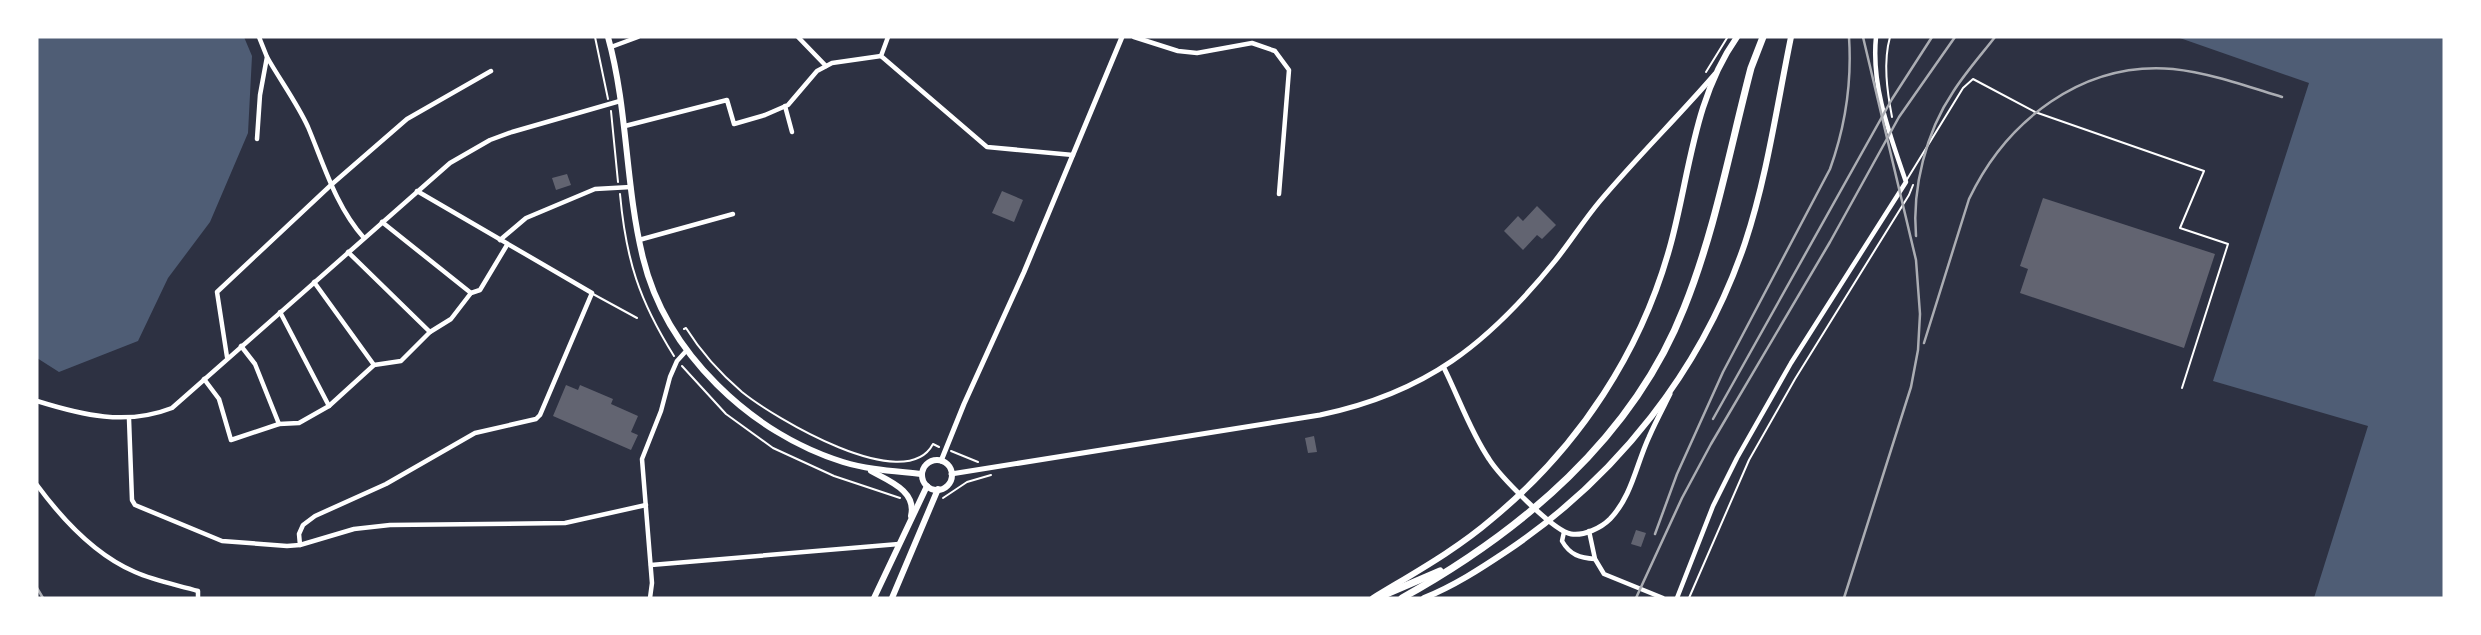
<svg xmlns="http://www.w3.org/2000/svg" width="2481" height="635" font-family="'Work Sans',sans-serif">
<rect width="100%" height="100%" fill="#2d3142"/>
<g fill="#4f5d75">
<polygon points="37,37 244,37 252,56 248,133 210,222 168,278 138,341 59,372 37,358"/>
<polygon points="2177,37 2444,37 2444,598 2314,598 2368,426 2213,381 2309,83"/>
</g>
<g fill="#626471">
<polygon points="567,174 571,185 556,190 552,178"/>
<polygon points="1002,191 1023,200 1014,222 992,213"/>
<polygon points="2043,198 2215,254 2184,348 2020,293 2028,269 2020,266"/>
<polygon points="1537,206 1556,225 1542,239 1537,235 1523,250 1504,231 1518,216 1523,221"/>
<polygon points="566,385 578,390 580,385 613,399 611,404 638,416 631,432 638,435 631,450 553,416"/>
<polygon points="1314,436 1317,452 1308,453 1305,438"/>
<polygon points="1636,530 1646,533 1641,547 1631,544"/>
</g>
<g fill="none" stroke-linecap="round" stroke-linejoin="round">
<g stroke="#fff" stroke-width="2">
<polyline points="595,37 608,99"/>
<path d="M1890 37C1883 62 1887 91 1892 117"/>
<polyline points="1706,72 1727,38"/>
<polyline points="611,111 618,182"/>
<path d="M620 194C626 260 639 300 674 356"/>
<path d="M684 329 686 328C701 352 721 374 742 392 773 417 905 497 933 444L939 447"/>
<polyline points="682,366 726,414 773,448 834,476 900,498"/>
<polyline points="951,451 978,462"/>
<polyline points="943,498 967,482 991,475"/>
<polyline points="1689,598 1749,460 1795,379 1909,195 1913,185"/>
</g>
<g stroke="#fff" stroke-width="2">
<polyline points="1906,181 1963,88 1973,79 2035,112 2204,171 2180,228 2228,244 2182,388"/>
<polyline points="593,294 637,318"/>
</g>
<g stroke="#fff" stroke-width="4.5">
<polyline points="798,37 826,66"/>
<polyline points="888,37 881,56 987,147 1073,155"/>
<polyline points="1134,37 1178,51 1197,53 1252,43 1275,51 1289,70 1279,194"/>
<polyline points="611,47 638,37"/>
<path d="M267 57C280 80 297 103 308 127 324 165 336 207 364 238"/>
<polyline points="785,106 792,132"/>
<polyline points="625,126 727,100 734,124 765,115 788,105 817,71 832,63 881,56"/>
<polyline points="257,139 260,95 267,57 259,37"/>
<polyline points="500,240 526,218 595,189 631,187"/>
<polyline points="639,240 733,214"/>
<polyline points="348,252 430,332"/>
<polyline points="314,282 374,365"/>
<polyline points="471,293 480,290 507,245"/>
<polyline points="280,312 329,406"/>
<polyline points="241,346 255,364 279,424"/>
<polyline points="227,357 217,292 331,185 407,119 491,71"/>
<polyline points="204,379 219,399 231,440 279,424 299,423 329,406 374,365 401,361 430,332 451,319 471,293 382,222"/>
<path d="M37 401C82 415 126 426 172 408L450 163 490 140 512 132 620 101"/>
<polyline points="129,419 132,500 135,505 222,541 287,546 300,545 354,529 390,525 565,523 646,505"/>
<path d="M37 485C62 519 95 555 135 572 155 581 178 585 198 591V598"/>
<polyline points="1589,531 1595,559 1604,574 1663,598"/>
<path d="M1564 532 1562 541C1570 555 1580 558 1595 559"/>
<polyline points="300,545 299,534 303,525 315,516 386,484 475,433 536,419 540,415 592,293 417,191"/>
<polyline points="651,565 899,544"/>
<polyline points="650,598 652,583 642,459 661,411 670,377 677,361 687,350"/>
<path d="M1677 598 1713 506 1737 458 1791 363 1906 182C1890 135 1871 87 1876 37"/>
</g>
<g stroke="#fff" stroke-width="5">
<path d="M1444 368C1459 398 1470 431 1489 459 1499 475 1553 531 1571 534 1584 536 1601 528 1610 519 1632 496 1636 465 1649 437 1655 423 1663 408 1670 394"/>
<polyline points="941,461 964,404 1024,272 1122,37"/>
<path d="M951 474 1320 415C1426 393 1488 344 1555 261 1571 241 1584 220 1600 201 1637 157 1678 117 1715 74"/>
</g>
<g stroke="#fff" stroke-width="6">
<path d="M608 37C628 109 625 185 643 258 666 353 751 433 843 462 869 470 895 471 922 474"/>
<circle cx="937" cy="475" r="15"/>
<path d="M871 471C889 481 917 491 911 516"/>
<polyline points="874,598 927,486"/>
<polyline points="892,598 938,489"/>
<path d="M1373 598C1414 573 1456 550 1492 519 1579 447 1642 351 1671 243 1690 172 1694 98 1737 37"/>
<path d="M1424 598C1454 586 1480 569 1507 551 1617 477 1702 370 1745 243 1767 177 1777 105 1791 37"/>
</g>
<g stroke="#fff" stroke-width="7">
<polyline points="1377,598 1440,571"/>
<path d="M1402 598C1521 532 1633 438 1684 308 1715 231 1730 148 1751 68L1763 37"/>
</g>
<g stroke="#abadb3" stroke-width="2.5">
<path d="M1916 236C1912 188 1926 132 1953 92 1965 73 1981 55 1995 37"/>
<path d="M1924 343 1969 199C2006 121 2082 61 2173 69 2210 73 2246 86 2282 97"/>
<polyline points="1713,419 1892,99 1932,37"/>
<path d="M1655 534 1677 474 1723 372 1830 169C1846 125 1852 83 1849 37"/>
<polyline points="37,588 43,598"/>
<polyline points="1636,598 1682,498 1711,444 1830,242 1899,117 1955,37"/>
<polyline points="1844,598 1911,387 1918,350 1920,314 1916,260 1863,37"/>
</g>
</g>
<rect width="2481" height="635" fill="none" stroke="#ffffff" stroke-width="77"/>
</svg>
